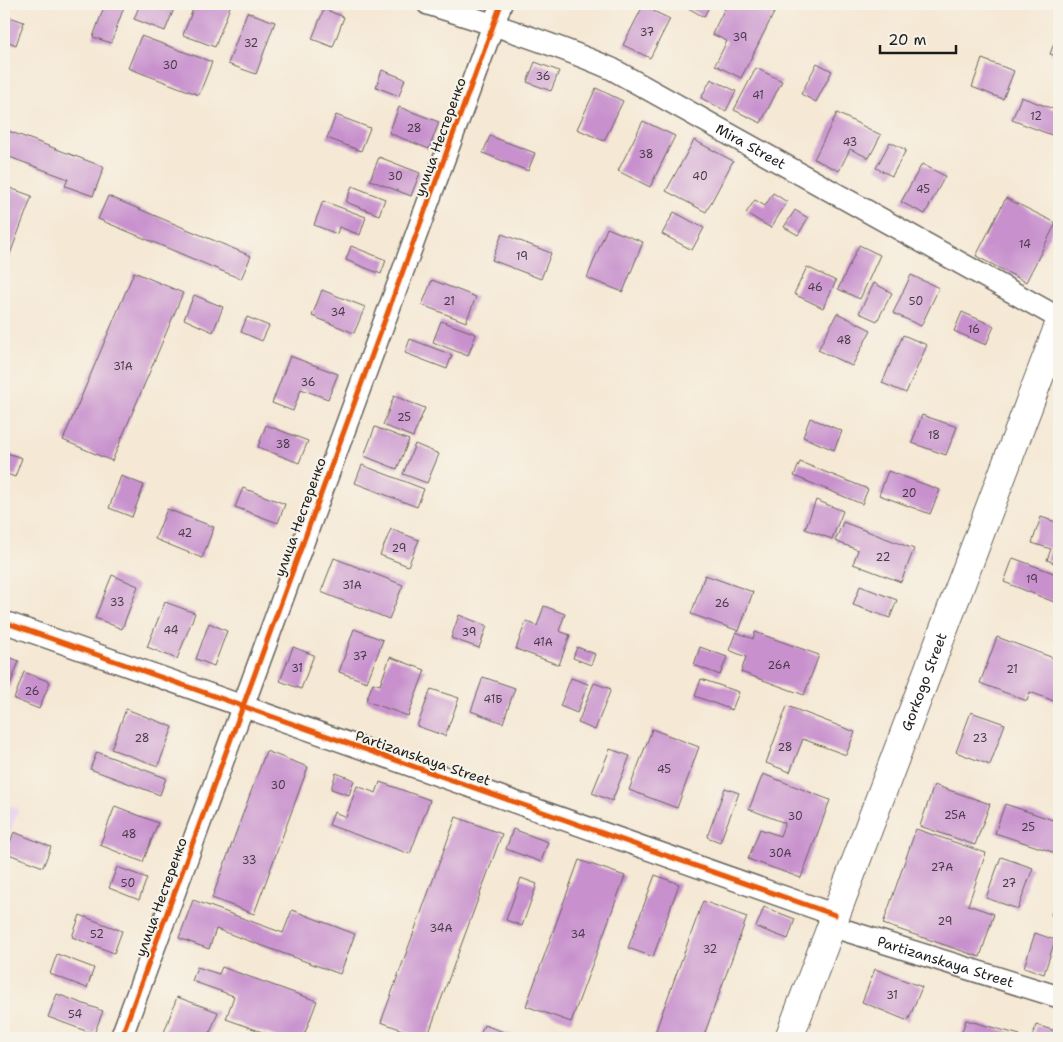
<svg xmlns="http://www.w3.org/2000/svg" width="1063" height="1042" font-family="'Shantell Sans',sans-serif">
<rect width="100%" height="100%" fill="#f7f3e8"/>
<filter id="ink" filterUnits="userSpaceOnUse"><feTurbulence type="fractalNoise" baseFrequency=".02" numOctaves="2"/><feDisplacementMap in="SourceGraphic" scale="10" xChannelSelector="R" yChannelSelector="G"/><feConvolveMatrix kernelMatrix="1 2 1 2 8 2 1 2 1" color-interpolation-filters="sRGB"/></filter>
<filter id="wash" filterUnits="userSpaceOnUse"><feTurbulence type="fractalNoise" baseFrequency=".0096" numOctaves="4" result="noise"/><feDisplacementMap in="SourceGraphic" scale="20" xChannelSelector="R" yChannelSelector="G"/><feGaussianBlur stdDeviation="1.12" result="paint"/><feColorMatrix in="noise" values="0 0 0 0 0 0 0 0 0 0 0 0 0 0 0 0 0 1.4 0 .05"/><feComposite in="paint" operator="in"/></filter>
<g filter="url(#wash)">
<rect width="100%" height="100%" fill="#f5e8d4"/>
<polygon fill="#e9d2ed" points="4,803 19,809 4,848"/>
<g id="blocks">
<g fill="#c891ce">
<polygon points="95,4 125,4 111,43 93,37 104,7"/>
<polygon points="140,4 176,4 165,31 134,19"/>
<polygon points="195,4 231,4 215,47 183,35"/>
<polygon points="690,4 710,4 704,17 688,8"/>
<polygon points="727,4 760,4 775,11 741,78 715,65 727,41 712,34"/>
<polygon points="643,6 670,19 650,58 623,45"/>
<polygon points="324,9 344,17 333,47 312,39"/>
<polygon points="247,12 275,22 256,74 228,64"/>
<polygon points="4,15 24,22 16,45 4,40"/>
<polygon points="1059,30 1059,57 1050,54"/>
<polygon points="141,36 212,62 199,95 128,68"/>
<polygon points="982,59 1014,71 1003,99 972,87"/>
<polygon points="535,62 559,71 551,91 527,82"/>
<polygon points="817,63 832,71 816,102 801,94"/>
<polygon points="756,68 782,81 761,123 734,110"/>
<polygon points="382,70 405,79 399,96 376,87"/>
<polygon points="711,79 736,91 726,111 701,98"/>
<polygon points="596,88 623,101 604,141 577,129"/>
<polygon points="1021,97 1059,111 1059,130 1057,137 1012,120"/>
<polygon points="399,107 439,122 429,149 389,133"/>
<polygon points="837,113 881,135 869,158 850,149 839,171 814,159"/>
<polygon points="336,115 370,128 361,151 327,138"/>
<polygon points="643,121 675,136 650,187 618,171"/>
<polygon points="6,130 104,167 93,196 65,186 68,179 4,155 4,136"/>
<polygon points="490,136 535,153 528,171 483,153"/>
<polygon points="694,140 733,161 706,212 666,191"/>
<polygon points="890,142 906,150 892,176 876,168"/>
<polygon points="379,157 420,173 411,196 370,180"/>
<polygon points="922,164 945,176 925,214 901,202"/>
<polygon points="4,186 32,196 4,270"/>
<polygon points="352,186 385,199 379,215 346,202"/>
<polygon points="773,193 787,202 771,228 746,213 755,200 765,206"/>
<polygon points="108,196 251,256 241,279 98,219"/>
<polygon points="1006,198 1056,223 1026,282 976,256"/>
<polygon points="323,201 366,217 360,235 339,227 337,234 314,225"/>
<polygon points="795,210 808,218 798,235 784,227"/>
<polygon points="674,212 704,228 692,250 662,234"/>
<polygon points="607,228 643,242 623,292 587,278"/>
<polygon points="502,234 551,253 541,279 492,260"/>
<polygon points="859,245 880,255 860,299 838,289"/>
<polygon points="351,246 386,260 381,274 346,260"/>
<polygon points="807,267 836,281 823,308 794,294"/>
<polygon points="134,272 183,293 112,461 63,440"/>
<polygon points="911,275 939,288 921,326 893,313"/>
<polygon points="432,280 476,297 466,322 422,305"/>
<polygon points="874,283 892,293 877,321 859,313"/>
<polygon points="322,290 365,307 354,333 312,316"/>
<polygon points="194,295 223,307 213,332 184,319"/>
<polygon points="962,312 994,326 986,345 954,331"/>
<polygon points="837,313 871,330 852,366 818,350"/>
<polygon points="247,317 269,326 262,341 241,332"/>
<polygon points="441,321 476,334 468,356 433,342"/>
<polygon points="903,335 927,345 906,393 882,383"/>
<polygon points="410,339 452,355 447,369 405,353"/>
<polygon points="290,356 338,374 328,399 301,389 293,411 272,403"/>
<polygon points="394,396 425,408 413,437 383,425"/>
<polygon points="922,415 957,427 946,455 912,443"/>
<polygon points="810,418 842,431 834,450 803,437"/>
<polygon points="266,425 308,441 299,463 258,447"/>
<polygon points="375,427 409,440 397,469 364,456"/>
<polygon points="415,444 439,454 427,483 403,474"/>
<polygon points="4,452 22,458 15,477 4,473"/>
<polygon points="800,462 868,489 862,504 794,476"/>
<polygon points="362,465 424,489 417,507 355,483"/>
<polygon points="888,471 940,490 930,514 879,495"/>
<polygon points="121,476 144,485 132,517 109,508"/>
<polygon points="243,488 285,504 278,523 235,507"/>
<polygon points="816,500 843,511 832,539 805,529"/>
<polygon points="167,509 214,527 202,558 155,539"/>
<polygon points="1041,517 1059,523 1059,565 1047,560 1051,549 1032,543"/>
<polygon points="843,522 914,549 901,582 853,564 858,550 835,541"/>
<polygon points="391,529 419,540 408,566 380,555"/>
<polygon points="334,558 403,585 389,619 321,592"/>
<polygon points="1013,558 1059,575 1059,604 1004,582"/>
<polygon points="112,575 138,586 122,629 95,618"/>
<polygon points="705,575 753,592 739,631 691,614"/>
<polygon points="860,586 897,600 890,618 853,605"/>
<polygon points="165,602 195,613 177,659 147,647"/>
<polygon points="544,606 565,614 559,631 570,635 559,665 516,649 526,621 537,626"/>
<polygon points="459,615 487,626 479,648 451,638"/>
<polygon points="209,623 227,631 214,666 196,659"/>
<polygon points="354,629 383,640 367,682 339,672"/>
<polygon points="736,632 753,639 755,632 819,655 804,695 741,672 746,657 729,650"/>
<polygon points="997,637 1059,660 1059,703 1030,692 1027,701 980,683"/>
<polygon points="293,647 314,655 301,689 280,681"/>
<polygon points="577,647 595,654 591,665 573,658"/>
<polygon points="700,647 727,657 720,675 694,665"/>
<polygon points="4,655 19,661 9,688 4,686"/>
<polygon points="390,657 425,670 408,716 366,701 373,683 380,685"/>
<polygon points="24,672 50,682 39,709 14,699"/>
<polygon points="483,677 515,688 503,723 471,711"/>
<polygon points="571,678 588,684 577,713 560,706"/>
<polygon points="701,679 739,692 732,710 695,696"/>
<polygon points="594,683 611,689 595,730 578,723"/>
<polygon points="431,689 459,698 445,736 417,726"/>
<polygon points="787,706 855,732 846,755 803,739 790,772 766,763"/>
<polygon points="126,709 173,727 158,766 111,749"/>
<polygon points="971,712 1005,724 990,765 956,752"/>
<polygon points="652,729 699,747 677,808 629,790"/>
<polygon points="610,749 630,756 612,801 592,793"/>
<polygon points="266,751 308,767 254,914 212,898"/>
<polygon points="97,752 166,778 160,795 90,769"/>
<polygon points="336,773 354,780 349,795 331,789"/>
<polygon points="763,774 830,800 801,878 748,859 760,829 780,836 785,823 749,809"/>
<polygon points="380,782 430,800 410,854 329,825 334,812 346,817 357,786 376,793"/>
<polygon points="934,785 990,804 975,845 920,826"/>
<polygon points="725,788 739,793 720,842 707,837"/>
<polygon points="1005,804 1059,822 1059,854 995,833"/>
<polygon points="115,806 158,823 143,862 100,845"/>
<polygon points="456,817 502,834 427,1038 424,1038 381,1022"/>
<polygon points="513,829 548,842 541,862 506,849"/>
<polygon points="916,829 986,853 968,905 994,914 980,957 883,924"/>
<polygon points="14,832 51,847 43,867 6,853"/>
<polygon points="1001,857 1033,868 1018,909 986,898"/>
<polygon points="579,860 625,876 571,1022 526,1006"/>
<polygon points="117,867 147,878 139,900 109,888"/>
<polygon points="655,875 679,884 653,957 628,948"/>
<polygon points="521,878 537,884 522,926 506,920"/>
<polygon points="1059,892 1059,918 1051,915"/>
<polygon points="193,900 283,933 292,910 355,934 340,974 216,929 209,949 179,938"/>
<polygon points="703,901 747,917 703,1038 653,1038"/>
<polygon points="764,907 795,919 788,939 756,927"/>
<polygon points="80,915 122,931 114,953 72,937"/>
<polygon points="1035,933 1055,940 1044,974 1024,967"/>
<polygon points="57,954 94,968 87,988 50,974"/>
<polygon points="197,967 219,974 222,967 317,1001 303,1038 279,1038 226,1019 234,996 192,981"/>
<polygon points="875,969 922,987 908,1021 862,1002"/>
<polygon points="57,994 103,1011 94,1034 48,1017"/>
<polygon points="177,997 218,1012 208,1038 162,1038"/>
<polygon points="966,1020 1020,1035 1019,1038 960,1038"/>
<polygon points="484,1025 521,1038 479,1038"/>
<polygon points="1036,1025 1059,1032 1059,1038 1032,1038"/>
</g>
</g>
</g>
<g filter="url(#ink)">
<use href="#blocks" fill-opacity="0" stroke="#68635c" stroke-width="1"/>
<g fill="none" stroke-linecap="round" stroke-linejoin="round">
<defs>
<g id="street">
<path id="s1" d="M428 4C490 23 552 43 612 69L1059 318"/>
<polyline points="4,622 835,915"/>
<path id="s2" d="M831 926 1059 997"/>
<polyline points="121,1038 501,4"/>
</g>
<g id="secondary">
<path id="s3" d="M789 1038 1059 325"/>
</g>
</defs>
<use href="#street" stroke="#68635c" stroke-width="24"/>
<use href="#secondary" stroke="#68635c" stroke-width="30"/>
<use href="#street" stroke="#fff" stroke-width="21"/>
<use href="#secondary" stroke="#fff" stroke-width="28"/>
<defs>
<g id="cycleway">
<polyline points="4,622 835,915"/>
<polyline points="121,1038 501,4"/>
</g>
</defs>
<use href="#cycleway" stroke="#f7f3e8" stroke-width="8"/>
<use href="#cycleway" stroke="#e8590c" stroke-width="5"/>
</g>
</g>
<g text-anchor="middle" stroke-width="4" stroke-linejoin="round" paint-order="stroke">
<g font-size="11" fill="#473948">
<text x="647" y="36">37</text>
<text x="740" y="41">39</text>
<text x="251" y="47">32</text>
<text x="170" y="69">30</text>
<text x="543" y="80">36</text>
<text x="758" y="99">41</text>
<text x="1036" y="120">12</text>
<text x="414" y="132">28</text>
<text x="850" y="146">43</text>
<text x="646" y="158">38</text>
<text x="395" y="180">30</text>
<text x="700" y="180">40</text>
<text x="923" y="193">45</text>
<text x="1025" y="248">14</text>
<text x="522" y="260">19</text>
<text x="815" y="291">46</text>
<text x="449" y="305">21</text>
<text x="916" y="305">50</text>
<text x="338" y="316">34</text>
<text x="974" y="333">16</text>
<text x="844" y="344">48</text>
<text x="123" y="370">31А</text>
<text x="308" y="386">36</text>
<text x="404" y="421">25</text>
<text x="934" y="439">18</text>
<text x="283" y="448">38</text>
<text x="909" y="497">20</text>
<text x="185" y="537">42</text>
<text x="399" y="552">29</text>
<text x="883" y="561">22</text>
<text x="1032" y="583">19</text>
<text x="352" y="589">31А</text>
<text x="117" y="606">33</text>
<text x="722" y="607">26</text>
<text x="171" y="634">44</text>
<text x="469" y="636">39</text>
<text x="543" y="646">41А</text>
<text x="360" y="660">37</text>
<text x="779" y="669">26А</text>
<text x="297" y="672">31</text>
<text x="1012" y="673">21</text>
<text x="32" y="695">26</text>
<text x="493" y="703">41Б</text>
<text x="142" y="742">28</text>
<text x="980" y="742">23</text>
<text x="785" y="751">28</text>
<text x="664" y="773">45</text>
<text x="278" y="789">30</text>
<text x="955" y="819">25А</text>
<text x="795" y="820">30</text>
<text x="1028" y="831">25</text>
<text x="129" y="838">48</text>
<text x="780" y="857">30А</text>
<text x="249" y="864">33</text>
<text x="942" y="871">27А</text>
<text x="128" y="887">50</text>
<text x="1009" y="887">27</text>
<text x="945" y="925">29</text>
<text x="441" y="932">34А</text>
<text x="97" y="938">52</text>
<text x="578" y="938">34</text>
<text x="710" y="953">32</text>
<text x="892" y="999">31</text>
<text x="75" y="1018">54</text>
</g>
<g font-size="14" fill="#1c1c1c" stroke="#f7f3e8">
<text transform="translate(440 137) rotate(-70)" y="5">улица Нестеренко</text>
<text dy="5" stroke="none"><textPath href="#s1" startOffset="354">Mira Street</textPath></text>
<text transform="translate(300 517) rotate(-70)" y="5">улица Нестеренко</text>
<text dy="5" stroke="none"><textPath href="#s3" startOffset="381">Gorkogo Street</textPath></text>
<text transform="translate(423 758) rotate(19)" y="5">Partizanskaya Street</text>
<text transform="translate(161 897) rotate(-70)" y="5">улица Нестеренко</text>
<text dy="5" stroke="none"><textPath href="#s2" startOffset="120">Partizanskaya Street</textPath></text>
</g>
</g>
<rect width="1063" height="1042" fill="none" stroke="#f7f3e8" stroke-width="20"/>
<path d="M880 45v8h76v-8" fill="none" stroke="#1c1c1c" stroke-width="2.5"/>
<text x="888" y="45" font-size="15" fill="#1c1c1c" stroke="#f7f3e8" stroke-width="4" paint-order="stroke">20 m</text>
</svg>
